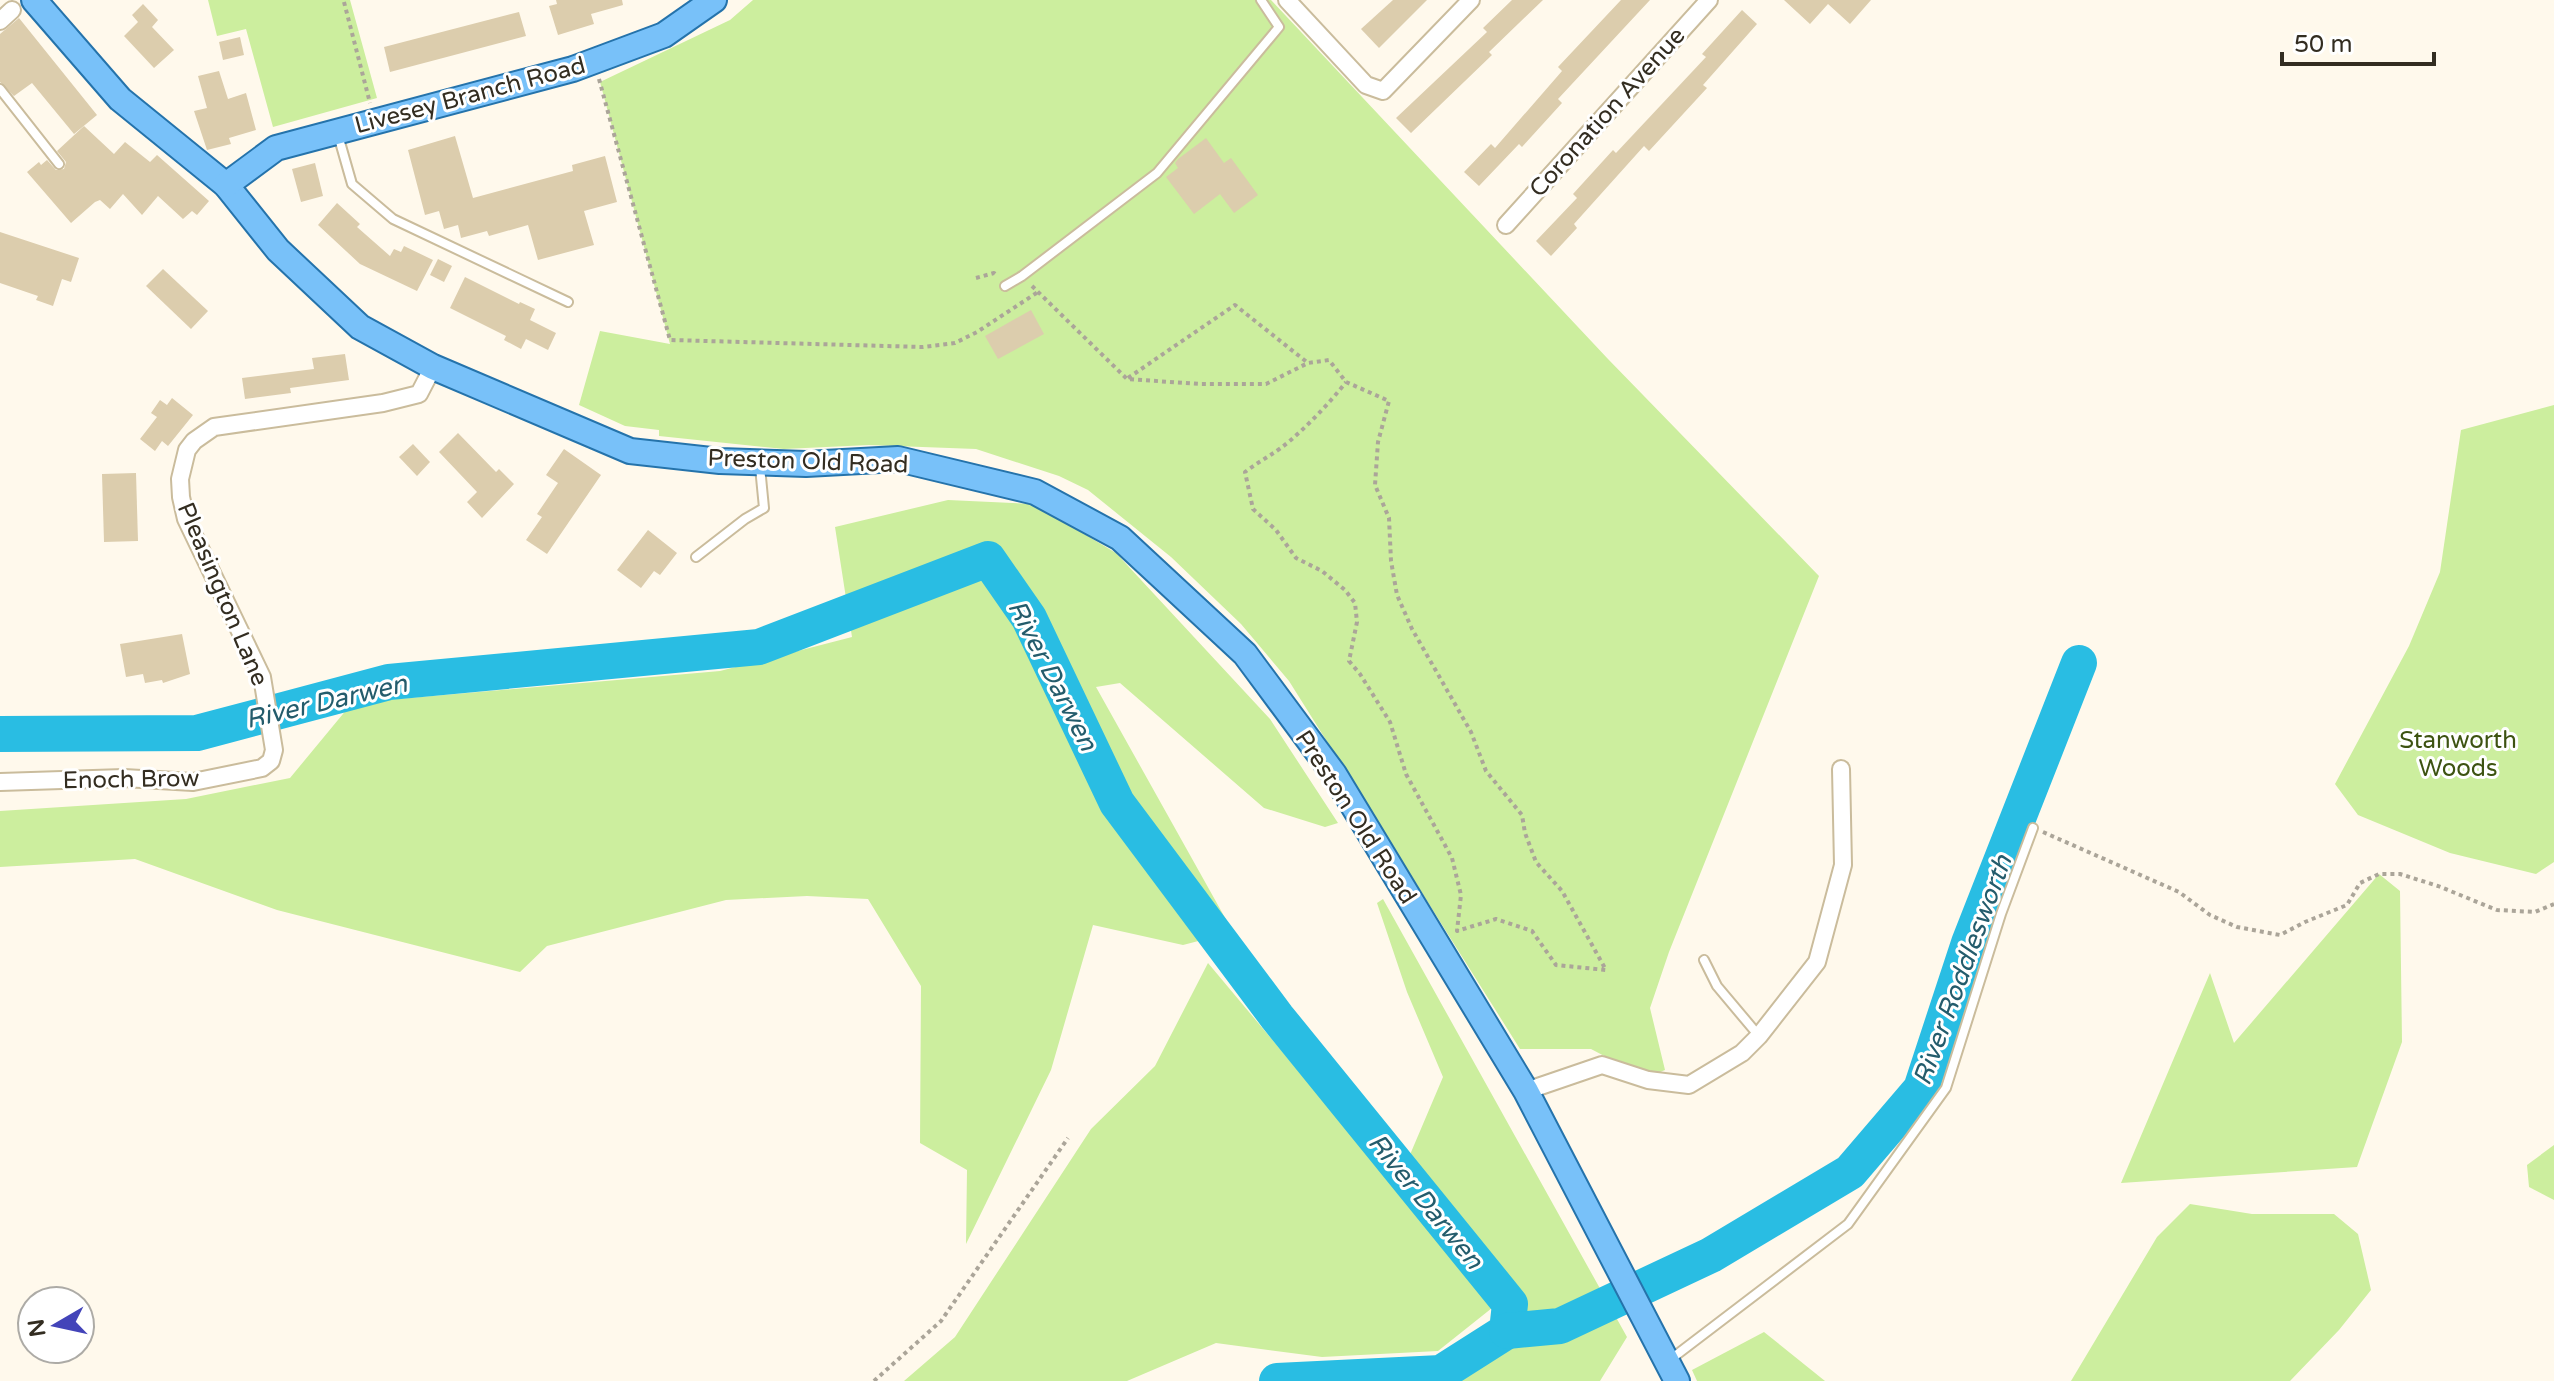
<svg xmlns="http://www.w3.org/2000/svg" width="2554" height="1381" font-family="'Varela Round',sans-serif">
<rect width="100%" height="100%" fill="#fff9ec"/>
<g fill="#ccee9e">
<polygon points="208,0 350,0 377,98 273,127 246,29 217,36"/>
<polygon points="753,0 1271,0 1608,359 1819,576 1669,952 1650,1008 1665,1070 1646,1078 1591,1049 1520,1049 1289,681 1241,624 1171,557 1088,490 1059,476 976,449 869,445 784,449 659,436 659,430 625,426 579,405 600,331 670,344 600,82 730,20"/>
<polygon points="2554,405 2554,862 2536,874 2450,853 2358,815 2335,784 2409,646 2440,572 2461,430"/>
<polygon points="948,500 1034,504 1116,553 1270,719 1338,823 1325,827 1264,808 1120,683 1096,687 1233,932 1183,945 1093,925 1051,1070 966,1244 967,1170 920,1143 921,986 868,899 807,896 726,900 547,946 520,972 277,910 135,859 0,867 0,811 186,799 290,778 352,703 720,671 852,637 835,527"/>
<polygon points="2379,874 2400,891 2402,1042 2357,1167 2121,1183 2210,973 2234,1043"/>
<polygon points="1383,899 1627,1337 1600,1381 1459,1381 1519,1333 1520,1308 1409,1157 1443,1077 1407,992 1377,903"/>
<polygon points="1208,963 1480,1288 1492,1308 1438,1351 1322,1357 1216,1343 1127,1381 904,1381 955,1337 1091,1129 1155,1066"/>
<polygon points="2554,1145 2554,1200 2529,1187 2527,1165"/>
<polygon points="2190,1204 2252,1214 2334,1214 2358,1234 2371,1290 2339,1330 2290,1381 2071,1381 2157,1237"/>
<polygon points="1764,1332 1825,1381 1697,1381 1692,1370"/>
</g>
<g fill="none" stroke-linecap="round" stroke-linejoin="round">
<g stroke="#29bde3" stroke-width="36">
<polyline points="0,734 197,733 389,682 759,647 988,559 1029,618 1117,803 1277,1017 1510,1304 1507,1331 1441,1373 1277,1381"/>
<polyline points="1507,1331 1560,1326 1711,1255 1850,1172 1921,1089 1969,943 2079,663"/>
</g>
</g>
<g fill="#dccdad">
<polygon points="556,0 622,0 623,5 591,14 594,24 558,35 549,6 557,4"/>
<polygon points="1393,0 1427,0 1379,48 1361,29"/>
<polygon points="1512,0 1543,0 1489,52 1492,55 1411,133 1396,118 1487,32 1483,28"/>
<polygon points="1621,0 1650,0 1558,99 1562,103 1522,147 1519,144 1479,186 1464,172 1491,144 1495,148 1562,71 1558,67"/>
<polygon points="1784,0 1871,0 1850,24 1828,4 1810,24"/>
<polygon points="143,4 158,20 152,27 174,50 154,68 124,36 138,22 132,15"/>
<polygon points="1742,10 1757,24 1703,85 1707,88 1649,151 1644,146 1574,224 1577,228 1551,256 1536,241 1577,198 1573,194 1613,150 1616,153 1706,57 1702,54"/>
<polygon points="519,12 526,36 390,72 384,47"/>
<polygon points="19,18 97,115 74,134 32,83 14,96 0,82 0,34"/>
<polygon points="240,37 244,55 223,60 219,42"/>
<polygon points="219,71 228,99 246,93 256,130 229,138 231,144 207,150 194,111 207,108 198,76"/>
<polygon points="84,126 114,154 125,142 150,162 157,155 209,201 197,215 192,211 183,219 158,196 142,215 123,194 110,209 100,200 95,202 71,223 27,172 39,162 41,165 47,160 56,170 64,169 66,162 57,151"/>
<polygon points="455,136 473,198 573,171 572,165 605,156 617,202 584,211 594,245 538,260 528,225 489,236 487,231 461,238 458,225 444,229 439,211 425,215 408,150"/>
<polygon points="1206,138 1224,163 1231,158 1258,195 1234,213 1220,194 1194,214 1166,177 1178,168 1175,163 1178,159"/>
<polygon points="315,163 323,196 301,202 292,169"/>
<polygon points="337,203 360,224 357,227 390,256 394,249 401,252 404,246 433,260 417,291 360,264 318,225"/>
<polygon points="0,232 79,258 71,282 62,279 53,306 36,300 38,296 0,283"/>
<polygon points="438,259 452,266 444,282 430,275"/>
<polygon points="163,269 208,311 191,329 146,286"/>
<polygon points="465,277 519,304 520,302 535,309 530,320 556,333 548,350 526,339 521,349 504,340 506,336 450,308"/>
<polygon points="1031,310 1044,334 998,359 985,336"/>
<polygon points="345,354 349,380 290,388 291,393 245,399 242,378 314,369 312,358"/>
<polygon points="172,398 193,415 168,446 162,441 155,451 140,439 157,417 151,413 160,400 167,405"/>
<polygon points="458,433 496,472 499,469 514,484 482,518 467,502 477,492 439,452"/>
<polygon points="413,444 430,462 417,476 399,457"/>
<polygon points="564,449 601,475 547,554 526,540 542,517 537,514 558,483 546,475"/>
<polygon points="136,473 138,541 104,542 102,474"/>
<polygon points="648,530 677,553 660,575 654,571 641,588 617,570"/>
<polygon points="182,634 190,674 163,683 162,680 145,683 143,674 126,677 120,644"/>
</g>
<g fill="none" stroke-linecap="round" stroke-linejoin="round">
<defs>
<g id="service">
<polyline points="0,89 59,164"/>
<polyline points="338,135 352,184 393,219 568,302"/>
<polyline points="1005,286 1022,276 1157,173 1279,27 1261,0"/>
<polyline points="696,557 745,519 764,508 760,467"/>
<polyline points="1704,960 1717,986 1759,1036"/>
<polyline points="1671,1359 1848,1224 1946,1088 2001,914 2033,828"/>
</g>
<g id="minor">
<polyline points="1287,0 1366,85 1383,91 1471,0"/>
<polyline points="0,21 12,10"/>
<polyline points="1506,225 1709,0"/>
<polyline points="0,782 124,778 193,782 262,768 271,761 274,750 262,677 186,519 181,497 180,479 187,450 194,441 214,427 383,403 419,394 433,367"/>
<polyline points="1526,1091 1602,1065 1648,1080 1689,1085 1742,1053 1759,1036 1817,962 1843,865 1841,769"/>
</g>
<g id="primary">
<polyline points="34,0 120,99 226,185 278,250 360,327 433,367 630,451 720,461 806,464 898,459 1035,492 1120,538 1245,654 1334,774 1526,1091 1677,1381"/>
<polyline points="226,185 276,148 573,69 664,35 714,0"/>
</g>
</defs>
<use href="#service" stroke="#cabc9c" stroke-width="12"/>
<use href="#minor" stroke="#cabc9c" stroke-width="20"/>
<use href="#primary" stroke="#2573ab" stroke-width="28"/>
<g stroke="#aba599" stroke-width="4" stroke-dasharray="4 4" stroke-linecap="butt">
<polyline points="344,2 370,103"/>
<polyline points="599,79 670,340 923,347 955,343 977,332 1038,292"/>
<polyline points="976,278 994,273 996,275"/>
<path d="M1032 286 1127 379 1200 384H1266L1308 363 1329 360 1346 382 1389 401 1378 442 1375 485 1389 518 1391 561 1397 595 1412 629 1471 732 1486 771 1522 815 1525 833 1536 862 1562 891 1606 970 1556 965 1532 931 1496 919 1457 931 1461 895 1452 858 1406 774 1390 722 1360 674 1349 661 1357 622 1355 603 1345 590 1322 571 1296 558 1276 530 1253 509 1245 472C1254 465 1263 460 1272 454 1294 441 1330 403 1346 382"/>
<polyline points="1128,378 1235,305 1308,363"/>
<polyline points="2043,832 2179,892 2210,915 2237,927 2280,935 2305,922 2347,905 2360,883 2379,874 2400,874 2438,886 2497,910 2535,912 2554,904"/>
<polyline points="874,1381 941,1321 1068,1138"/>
</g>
<use href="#service" stroke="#fff" stroke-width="8"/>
<use href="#minor" stroke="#fff" stroke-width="16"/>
<use href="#primary" stroke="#78c1f9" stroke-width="24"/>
</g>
<g text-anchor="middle" stroke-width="6" stroke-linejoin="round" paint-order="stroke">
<g font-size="24" fill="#332d21" stroke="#fff">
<text transform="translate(470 95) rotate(-15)" y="8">Livesey Branch Road</text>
<text transform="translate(1607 112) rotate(-48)" y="8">Coronation Avenue</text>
<text transform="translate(808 461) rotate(2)" y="8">Preston Old Road</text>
<text transform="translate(223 594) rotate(67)" y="8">Pleasington Lane</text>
<text transform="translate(131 779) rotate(-1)" y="8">Enoch Brow</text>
<text transform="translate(1356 817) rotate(57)" y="8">Preston Old Road</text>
</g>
<g font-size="24" fill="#3d5311" stroke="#fff">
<text x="2458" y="748">Stanworth<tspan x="2458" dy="28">Woods</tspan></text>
</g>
<g font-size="26" font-style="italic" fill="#245c6c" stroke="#fff">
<text transform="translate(1053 675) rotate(63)" y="9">River Darwen</text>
<text transform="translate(326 701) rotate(-13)" y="9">River Darwen</text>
<text transform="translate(1962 970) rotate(-70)" y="9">River Roddlesworth</text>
<text transform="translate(1426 1201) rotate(51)" y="9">River Darwen</text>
</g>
</g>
<g transform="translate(56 1325) rotate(261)"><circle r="38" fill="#ffffff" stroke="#adaba6" stroke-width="2"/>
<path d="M0-6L14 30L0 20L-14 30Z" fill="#4344b9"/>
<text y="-12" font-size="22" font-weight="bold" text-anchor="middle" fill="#332d21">N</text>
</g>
<path d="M2282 52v12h152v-12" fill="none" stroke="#332d21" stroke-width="4"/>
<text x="2294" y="52" font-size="24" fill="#332d21" stroke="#ffffff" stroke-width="6" paint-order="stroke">50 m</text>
</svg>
